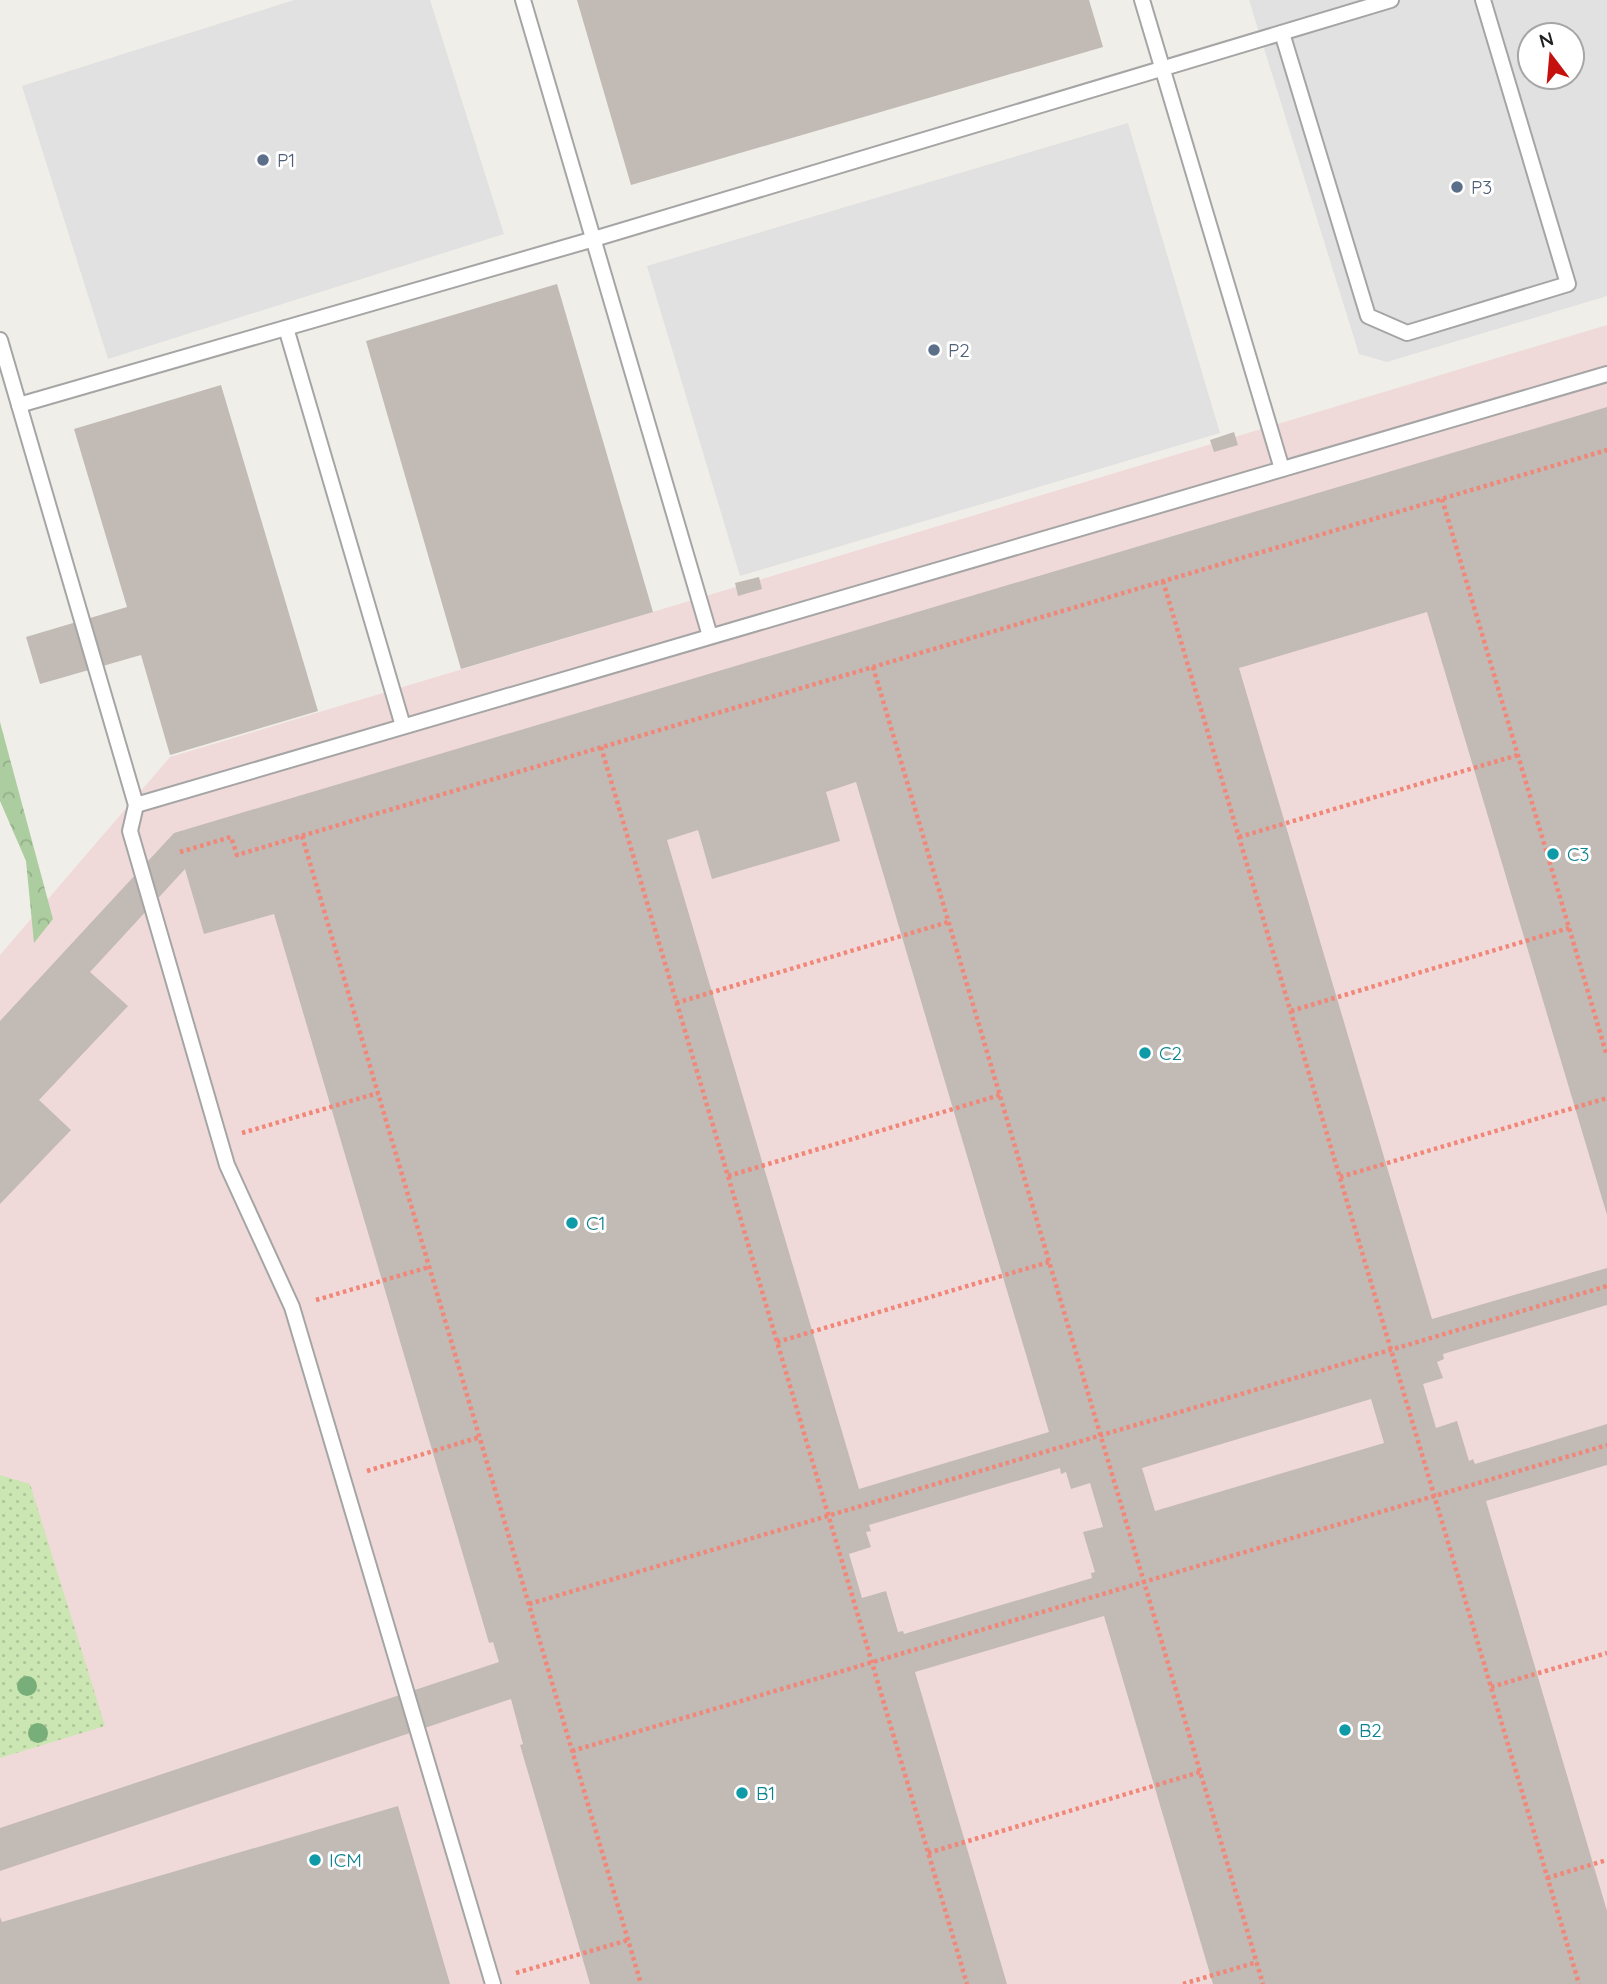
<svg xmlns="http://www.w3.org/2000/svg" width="1607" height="1984" font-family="Quicksand,sans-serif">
<defs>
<pattern id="grass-dots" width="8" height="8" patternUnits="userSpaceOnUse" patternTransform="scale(1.75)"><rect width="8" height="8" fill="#cbe6b2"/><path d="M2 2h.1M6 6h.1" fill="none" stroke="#aec599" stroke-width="1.8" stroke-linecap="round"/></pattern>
<pattern id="forest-crowns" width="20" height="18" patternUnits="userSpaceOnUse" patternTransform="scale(1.75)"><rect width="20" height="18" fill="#accda0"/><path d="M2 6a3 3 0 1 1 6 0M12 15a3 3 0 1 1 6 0" fill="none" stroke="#94b08a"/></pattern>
</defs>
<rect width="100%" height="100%" fill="#f0eee8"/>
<polygon fill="#f0dad9" points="1607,325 1607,1984 0,1984 0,955 170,757"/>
<polygon fill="url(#grass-dots)" points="0,1475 30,1484 105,1726 0,1758"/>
<polygon fill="url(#forest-crowns)" points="0,722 53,919 34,943 26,861 0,801"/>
<g fill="#e1e1e1" fill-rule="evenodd">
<polygon points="294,0 430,0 504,234 108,359 22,86"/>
<path d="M1249 0H1607V296L1387 362 1359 354ZM1530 35H1572V77H1530Z"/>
<polygon points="1128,123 1220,433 740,576 647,266"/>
</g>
<g fill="#c1bab5" fill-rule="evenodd">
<polygon points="577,0 1089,0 1103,47 631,185"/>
<polygon points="557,284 653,612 461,669 366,341"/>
<polygon points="221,385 318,711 170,755 141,655 40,684 26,637 127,607 74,429"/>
<path d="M1607 407V1215L1427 612 1239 668 1432 1319 1607 1268V1305L1443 1354 1444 1359 1437 1362 1443 1378 1423 1384 1436 1428 1457 1421 1469 1461 1473 1459 1475 1464 1607 1424V1465L1486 1501 1607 1911V1984H1213L1104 1616 915 1672 1007 1984H590L520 1745 523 1744 511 1699 0 1871V1828L499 1662 493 1642 489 1643 274 914 204 934 185 869 90 972 128 1006 39 1100 71 1130 0 1204V1021L174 833ZM856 782 1049 1432 859 1489 667 840 698 830 712 879 840 841 826 792ZM1371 1399 1384 1443 1155 1511 1142 1468ZM1060 1468 1061 1474 1066 1472 1071 1489 1090 1483 1103 1527 1083 1532 1095 1572 1091 1573 1092 1578 904 1634 903 1631 898 1632 886 1591 862 1598 849 1554 871 1547 866 1532 871 1531 869 1525Z"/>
<polygon points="1234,432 1238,445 1214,452 1210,440"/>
<polygon points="759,577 762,589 738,596 735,583"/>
<polygon points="398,1806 450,1984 0,1984 0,1917 2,1922"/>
</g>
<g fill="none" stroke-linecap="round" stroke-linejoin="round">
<defs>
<g id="lane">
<polyline points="523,0 710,636"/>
<polyline points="1142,0 1282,469"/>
<polyline points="1282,33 1368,316 1407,333 1568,284 1483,0"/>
<polyline points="286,328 403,726"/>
<polyline points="0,340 136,805 1607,374"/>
<polyline points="19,405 594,239 1391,0"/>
<polyline points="136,805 130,831 227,1165 292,1307 493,1984"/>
</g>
</defs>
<use href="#lane" stroke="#a5a5a5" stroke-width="18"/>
<g stroke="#f18779" stroke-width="4.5" stroke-dasharray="3.5 3.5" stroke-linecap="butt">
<polyline points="1442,499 1607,1056"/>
<polyline points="1163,581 1579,1984"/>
<polyline points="873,667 1263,1984"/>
<polyline points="601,747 967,1984"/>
<polyline points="302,836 641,1984"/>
<polyline points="1239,837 1518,755"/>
<polyline points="180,852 231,837 237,855 1607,450"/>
<polyline points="676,1003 948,922"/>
<polyline points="1291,1011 1569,928"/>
<polyline points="242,1133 378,1093"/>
<polyline points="728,1176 1000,1095"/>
<polyline points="1340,1177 1607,1098"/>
<polyline points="316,1300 429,1267"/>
<polyline points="777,1342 1049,1262"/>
<polyline points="367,1471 480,1437"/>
<polyline points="529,1604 1607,1286"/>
<polyline points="1491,1687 1607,1653"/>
<polyline points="572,1751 1607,1445"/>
<polyline points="928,1853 1200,1772"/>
<polyline points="1547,1878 1607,1860"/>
<polyline points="516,1973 628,1940"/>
<polyline points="1183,1984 1257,1962"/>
</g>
<use href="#lane" stroke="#fff" stroke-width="14"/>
</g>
<g fill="#77ae79">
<circle cx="27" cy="1686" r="10"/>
<circle cx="38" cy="1733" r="10"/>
</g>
<g fill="#5c6f8a" stroke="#fff" stroke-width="2.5">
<circle cx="263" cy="160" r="7"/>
<circle cx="1457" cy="187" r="7"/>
<circle cx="934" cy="350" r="7"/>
</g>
<g fill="#0f9aa8" stroke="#fff" stroke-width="2.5">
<circle cx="1553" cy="854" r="7"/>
<circle cx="1145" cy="1053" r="7"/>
<circle cx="572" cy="1223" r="7"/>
<circle cx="1345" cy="1730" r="7"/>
<circle cx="742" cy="1793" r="7"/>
<circle cx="315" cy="1860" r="7"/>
</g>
<g text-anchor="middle" stroke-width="6" stroke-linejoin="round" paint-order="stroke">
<g font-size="19" fill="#4e5e75" stroke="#fff" text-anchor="start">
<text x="277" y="167">P1</text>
<text x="1471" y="194">P3</text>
<text x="948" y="357">P2</text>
</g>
<g font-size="19" fill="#0d838f" stroke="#fff" text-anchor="start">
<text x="1567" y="861">C3</text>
<text x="1159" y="1060">C2</text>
<text x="586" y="1230">C1</text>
<text x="1359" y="1737">B2</text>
<text x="756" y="1800">B1</text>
<text x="329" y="1867">ICM</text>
</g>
</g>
<g transform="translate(1551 56) rotate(344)"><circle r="33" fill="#ffffff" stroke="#a6a6a6" stroke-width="2"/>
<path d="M0-5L12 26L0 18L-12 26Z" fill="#c4110e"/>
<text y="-10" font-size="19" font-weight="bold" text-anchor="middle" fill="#212121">N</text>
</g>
</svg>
